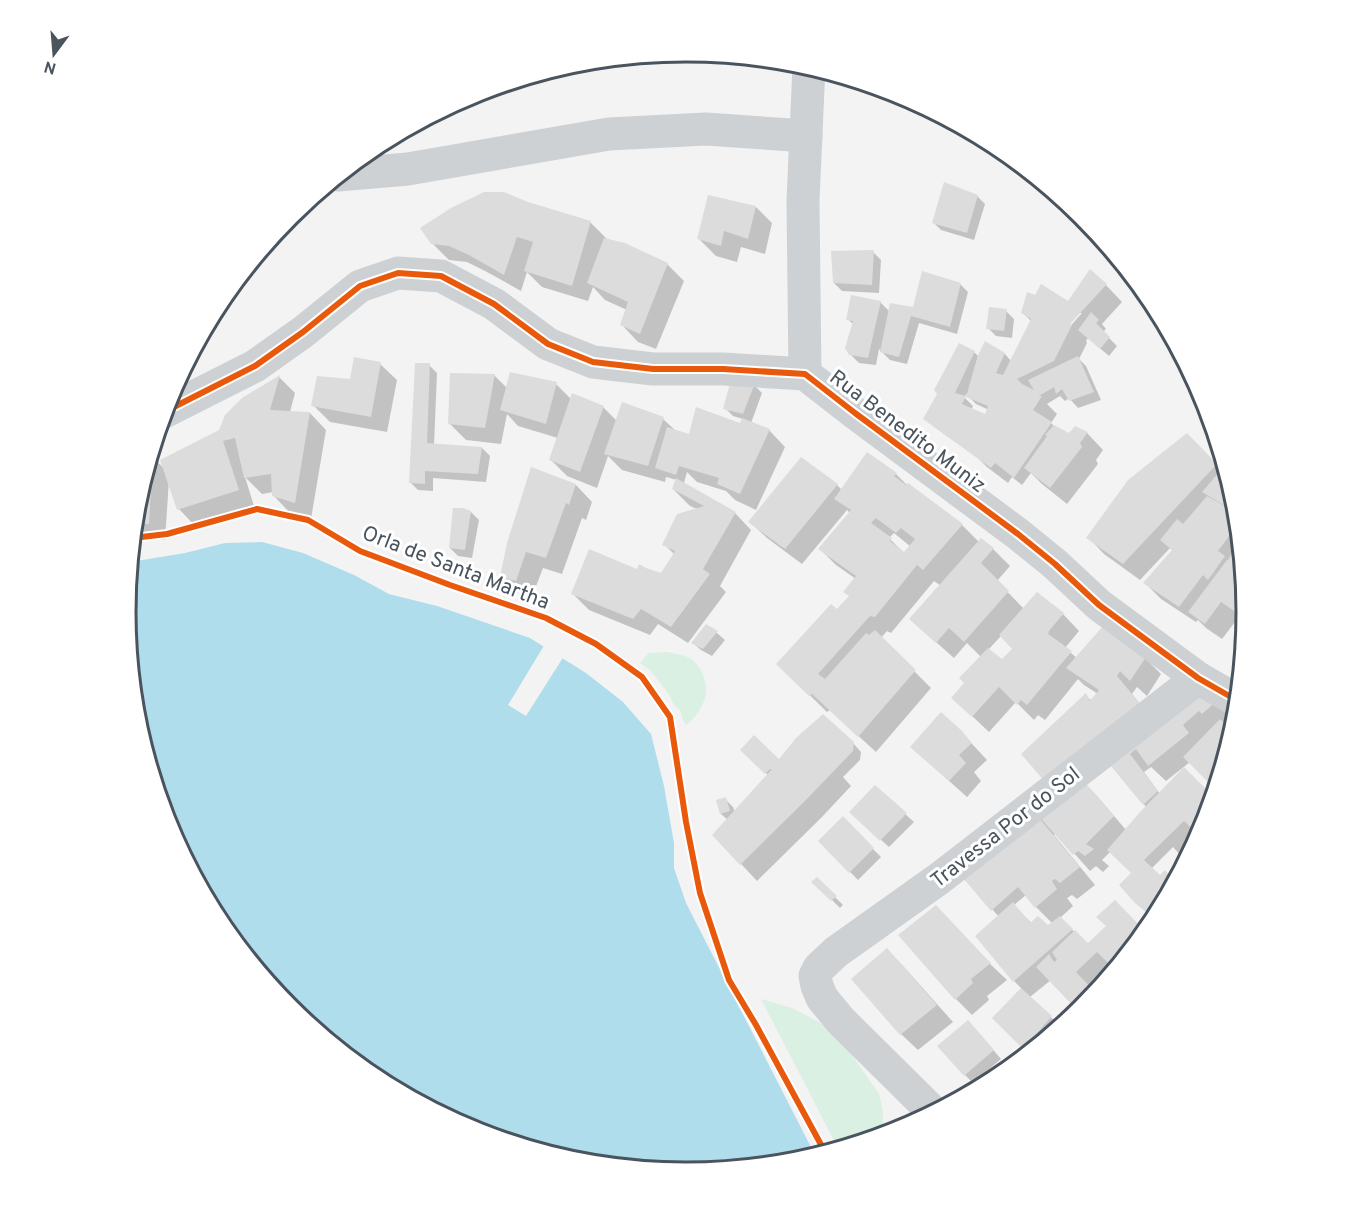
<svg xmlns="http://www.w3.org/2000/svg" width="1372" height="1223" font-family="Overpass,sans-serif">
<rect width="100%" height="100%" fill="#f3f3f3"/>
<g fill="#d9f0e2">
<path d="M668 652C676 654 685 655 691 659 702 666 709 686 705 698 702 708 695 718 686 725L683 720 680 710 674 705 669 694 649 669 640 663 649 653Z"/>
<polygon points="761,999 792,1008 819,1022 835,1033 843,1042 879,1094 883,1111 883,1135 838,1148"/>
</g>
<polygon fill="#b0ddeb" points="262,542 303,553 354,575 389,594 437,606 530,638 586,673 623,702 651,734 664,786 674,843 674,868 686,903 815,1155 795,1161 686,1172 576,1161 471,1129 393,1087 374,1077 289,1008 220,923 168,826 136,720 126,611 130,562 185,553 225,543"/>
<polygon fill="#f3f3f3" points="545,644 564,656 526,716 508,705"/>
<g fill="#0003" fill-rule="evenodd">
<polygon points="519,79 481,102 472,93"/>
<polygon points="977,196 985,204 974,240 941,230 933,222"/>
<polygon points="528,204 590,222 607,239 667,264 684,281 656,349 638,342 622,325 627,310 605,300 593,287 588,301 542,287 527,272 521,291 487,272 467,262 449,260 432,243"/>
<polygon points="756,207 772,223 765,254 741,247 737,262 716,256 699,239"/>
<polygon points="873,252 881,260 879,293 842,291 834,283"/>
<polygon points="960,284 968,292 957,334 919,323 907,364 890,360 879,349 876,365 859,363 850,354 853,324 848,319 880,302 890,312 914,309"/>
<path d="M1106 285 1122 302 1102 324 1106 329 1103 332 1117 346 1109 356 1088 338 1086 341 1087 343 1079 359 1086 366 1101 400 1078 408 1069 398 1065 401 1060 396 1047 404 1057 414 1051 423 1056 428 1070 435 1087 433 1103 450 1096 460 1098 464 1067 504 1042 484 1031 473 1022 485 1012 477 1008 483 987 467 977 457 933 426 925 418 974 352 979 357 986 343 1005 354 1011 361 1031 321 1023 313 1069 303ZM1078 313H1082L1066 331 1064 329ZM966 394 976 404 989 410 984 416 971 410 973 406 965 398Z"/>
<polygon points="1006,311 1014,319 1012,338 996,336 988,328"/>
<polygon points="380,364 397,380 387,432 330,422 313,405 351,380"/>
<polygon points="429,365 437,373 434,445 482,448 490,456 486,482 433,478 433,491 418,490 410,482"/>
<polygon points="494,375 507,388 556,384 571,399 603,407 617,421 663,419 677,432 689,436 741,425 743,419 733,416 725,408 754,385 762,393 751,423 769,430 785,447 756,510 735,500 726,491 697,482 687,472 684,483 735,513 751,530 720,586 726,592 688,643 658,624 650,635 589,610 573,594 638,571 662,575 675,555 664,544 697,509 690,506 673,489 677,480 666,477 665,482 622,470 608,456 597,488 567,476 550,459 558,438 518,426 507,414 501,444 466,440 449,423"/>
<polygon points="279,377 295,393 290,412 310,413 326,430 311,519 290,513 274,496 273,492 262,494 245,477 254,506 195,526 179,509 169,480 165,540 133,537 136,502 152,457 165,469 220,431"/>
<polygon points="1203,451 1228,477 1236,502 1246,612 1245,623 1238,618 1222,639 1206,628 1198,620 1196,622 1161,599 1145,583 1173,551 1170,548 1140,580 1104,554 1088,537"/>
<polygon points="531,469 576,485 592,502 586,520 582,518 562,574 543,568 532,597 518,593 502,576"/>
<path d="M896 474 908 486V485L962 525 979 542 981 540 993 549 1010 566 997 581 1024 609 1063 614 1079 631 1065 648 1077 658H1145L1161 674 1147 696 1137 687 1132 694 1156 723 1217 701 1233 717 1224 725 1232 732 1215 788 1190 762 1166 781 1151 767 1144 772 1160 794 1211 796 1214 794 1204 826 1196 841 1181 856 1173 847 1151 869 1161 878 1173 880 1176 879 1154 919 1136 902 1133 873 1111 851 1102 860 1109 866 1103 872 1096 866 1090 871 1056 833 1054 835 1095 885 1077 899 1072 895 1067 898 1073 906 1060 918 1088 945 1108 926 1115 902 1144 932 1115 968 1092 989 1095 993 1079 1010 1051 980 1030 997 1059 1025 1052 1032 1028 1052 994 1018 1022 989 1014 981 999 917 965 878 1060 795 1085 695 1092 701 1098 694 1084 685 1078 679 1045 720 1038 715 1034 720 1016 702 989 732 953 698 966 683 981 657 967 643 954 658 928 635 941 586 934 581 891 633 887 631 881 638 931 688 876 752 830 710 827 712 778 664 838 611 850 597 856 579 836 565 820 549 850 513 847 510 802 564 767 538 750 522 837 485 842 490ZM894 533 911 547 905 554 889 538ZM1001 636 1014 649 1003 661 988 650ZM1105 764 1109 768 1112 765 1147 808 1126 830 1097 796 1084 783ZM1026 895 1036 907 1052 923 1048 927 1032 924 1014 905Z"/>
<polygon points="471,512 479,520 472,558 458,556 450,548"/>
<polygon points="706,626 717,633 725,640 712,656 701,650 693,643"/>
<polygon points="960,731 987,760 974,772 981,781 967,797 929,763"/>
<polygon points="853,743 861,752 860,760 843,777 851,786 821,818 757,881 714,835 728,820 721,814 725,799 733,807 735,812 768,775 742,750 779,760"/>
<polygon points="875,787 914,822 889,847 859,820"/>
<polygon points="843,819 881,857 858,880 820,841"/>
<polygon points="817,879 843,905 840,908 814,882"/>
<polygon points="900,936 988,962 1007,980 987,996 989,1000 972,1015 956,999"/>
<polygon points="887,950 903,966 953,1022 918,1050 901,1034"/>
<polygon points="976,1030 1001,1059 973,1083 965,1075"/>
</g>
<g fill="#dcdcdd" fill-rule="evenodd">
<polygon points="944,182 978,195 967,233 932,223"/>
<polygon points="484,192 504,192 528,202 591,221 572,286 524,271 533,242 517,237 504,275 469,255 449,246 431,244 420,228 451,208"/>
<polygon points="708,195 756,206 748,239 724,231 721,246 697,239"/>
<polygon points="604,238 625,243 668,263 640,334 620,325 628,302 587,283"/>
<polygon points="874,250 872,285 833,283 831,251"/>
<polygon points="1090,269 1107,284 1070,324 1072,325 1054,361 1017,379 1022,384 1034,390 1028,380 1078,356 1094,392 1069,401 1062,389 1056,394 1054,387 1039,396 1042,396 1033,410 1052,422 1014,478 995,463 991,468 923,419 937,394 934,390 959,343 975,351 955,393 966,396 962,404 985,414 988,406 966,397 978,355 985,341 1005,353 996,373 1003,375 1031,319 1021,313 1027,292 1035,295 1041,284 1068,301"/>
<polygon points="922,271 961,283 950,327 911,316 899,357 880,352 890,303 913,307"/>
<polygon points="851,295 881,301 868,358 849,355 845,348 853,321 846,320"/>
<polygon points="989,307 1007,309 1004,331 986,329"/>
<polygon points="1091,312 1099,320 1096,323 1110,337 1100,349 1078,330"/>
<polygon points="354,357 381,362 371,417 311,406 317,376 350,379"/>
<polygon points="415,363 430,363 427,443 482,447 478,474 425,471 425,484 409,483"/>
<polygon points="510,372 557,382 546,424 500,410"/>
<polygon points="450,373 495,374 485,428 448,424"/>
<polygon points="280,375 270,410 310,412 295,503 272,496 271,474 244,478 235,438 223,441 239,490 177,510 160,460 219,430 225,415 242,398"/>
<polygon points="732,376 755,383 743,414 723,409"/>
<polygon points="572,393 604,406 580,472 549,460"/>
<polygon points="622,402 664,417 648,466 604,454"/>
<polygon points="696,407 740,423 742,418 770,429 740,494 717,484 719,478 679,466 676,475 655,468 667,427 689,434"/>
<polygon points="1054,425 1069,433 1075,426 1088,432 1080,443 1082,447 1050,488 1024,468 1047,436 1045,435"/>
<polygon points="1187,433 1217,464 1123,564 1086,538 1128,480"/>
<path d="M867 452 897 473 894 476 906 485 908 483 963 524 923 570 917 565 875 617 870 616 818 674 825 679 866 633 869 635 875 630 916 670 858 737 812 694 809 696 776 664 831 604 837 609 849 596 843 592 856 576 818 549 851 510 834 499ZM876 518 896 533 901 528 915 539 904 552 890 541 892 538 871 523Z"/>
<polygon points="150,455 153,455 149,524 134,523 136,502"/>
<polygon points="801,457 838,484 785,549 748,522"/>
<polygon points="531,467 576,484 569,505 566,503 546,558 526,552 516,581 500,577 507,543"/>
<polygon points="1220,471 1228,475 1236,502 1238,524 1218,551 1225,556 1208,580 1203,575 1179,607 1143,583 1172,550 1160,540 1177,519 1183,524 1207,496 1235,512 1202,492"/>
<polygon points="676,478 736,512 703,569 710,574 671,627 641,609 633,619 571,594 589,549 637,569 639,564 646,568 661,573 675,551 662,545 677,514 704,506 672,489"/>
<polygon points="453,508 463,508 471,511 465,550 449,548"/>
<polygon points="981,538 994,548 981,563 1009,591 964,642 949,628 936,643 909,619"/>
<polygon points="1239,540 1246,612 1246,619 1221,602 1205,624 1188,612 1227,560 1228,560"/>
<polygon points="1037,592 1064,613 1049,631 1048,634 1072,651 1027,705 1021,700 1017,705 999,687 972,717 951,698 964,683 959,678 988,648 1002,659 1012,649 999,635"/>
<polygon points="1246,620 1245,627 1243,647 1233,641"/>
<polygon points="706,624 718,631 703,649 691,643"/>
<polygon points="1104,625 1146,657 1130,681 1120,671 1117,676 1146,711 1047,784 1021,754 1086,693 1090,701 1099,690 1066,668"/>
<polygon points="1198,688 1218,700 1202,714 1199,711 1183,725 1189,733 1148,766 1136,749 1130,754 1158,791 1143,805 1106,760"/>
<polygon points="941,712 961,730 972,743 959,755 966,763 949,781 910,747"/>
<polygon points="823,714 854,742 853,751 805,801 740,865 712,835 772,769 770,769 765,774 740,750 754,735 779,759 796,738"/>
<polygon points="1220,719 1233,731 1220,772 1209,783 1183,757"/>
<polygon points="1184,767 1211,794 1214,791 1204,826 1199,835 1184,821 1144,860 1160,875 1165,870 1173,879 1177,876 1154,919 1135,903 1119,885 1131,873 1107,850 1141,811"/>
<polygon points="1081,778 1114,816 1086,844 1094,849 1085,856 1078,851 1073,855 1035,812"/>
<polygon points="875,785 907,813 880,841 849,812"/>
<polygon points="726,797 730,811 720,814 716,800"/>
<polygon points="1034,812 1080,867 1060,883 1055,879 1052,881 1057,889 1035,908 1018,887 991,911 963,878"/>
<polygon points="843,816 874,848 849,873 818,841"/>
<polygon points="817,877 837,896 831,901 811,882"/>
<polygon points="1115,900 1145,931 1114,969 1097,952 1076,972 1095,992 1078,1011 1036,967 1049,954 1054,962 1057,960 1052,952 1075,930 1088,943 1106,926 1096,917"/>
<polygon points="1013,902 1030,923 1038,916 1048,925 1060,916 1073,929 1013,982 975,936"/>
<polygon points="936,905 981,953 991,963 971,979 973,983 955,1000 898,935"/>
<polygon points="887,948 937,1005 900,1035 851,979"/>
<polygon points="1021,988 1052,1016 1023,1049 992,1018"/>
<polygon points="968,1020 994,1050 964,1076 937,1046"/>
</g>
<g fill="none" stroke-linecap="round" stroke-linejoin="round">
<g stroke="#ced1d3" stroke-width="33">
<polyline points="338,175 408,169 609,134 706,129 806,136"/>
<polyline points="805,374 803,201 809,66"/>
<polyline points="164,412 255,366 303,332 360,286 398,273 441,276 494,304 548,344 593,362 653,369 723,369 805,374 855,413 1018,534 1055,564 1099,605 1198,678 1238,701"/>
<polyline points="933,1112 841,1021 822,998 817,986 815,976 819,968 836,952 940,878 1198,678"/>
</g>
<defs>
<g id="cycleway">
<polyline points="164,412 255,366 303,332 360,286 398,273 441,276 494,304 548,344 593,362 653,369 723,369 805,374 855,413 1018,534 1055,564 1099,605 1198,678 1238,701"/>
<polyline points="133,538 167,534 257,509 308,520 360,551 450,585 546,618 596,644 642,677 670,717 686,822 700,893 729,980 756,1025 825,1152"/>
</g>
</defs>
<use href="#cycleway" stroke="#fff" stroke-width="10"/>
<use href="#cycleway" stroke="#e8590c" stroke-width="6"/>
</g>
<g text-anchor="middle" stroke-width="6" stroke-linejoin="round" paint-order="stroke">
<g font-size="21" fill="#4a545e" stroke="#fff">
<text transform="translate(908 431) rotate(37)" y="7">Rua Benedito Muniz</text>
<text transform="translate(456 567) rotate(21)" y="7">Orla de Santa Martha</text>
<text transform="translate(1005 827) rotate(-38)" y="7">Travessa Por do Sol</text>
</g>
</g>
<path d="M0 0H1372V1223H0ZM136 612a550 550 0 1 1 1100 0a550 550 0 1 1-1100 0Z" fill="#fff" fill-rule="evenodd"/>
<path fill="none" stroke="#4a545e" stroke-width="3" d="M136 612a550 550 0 1 1 1100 0a550 550 0 1 1-1100 0Z"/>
<g transform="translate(54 54) rotate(196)" stroke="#ffffff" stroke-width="4.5" paint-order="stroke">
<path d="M0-4.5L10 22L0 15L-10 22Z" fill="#4a545e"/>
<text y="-9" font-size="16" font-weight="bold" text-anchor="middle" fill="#4a545e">N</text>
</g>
</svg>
